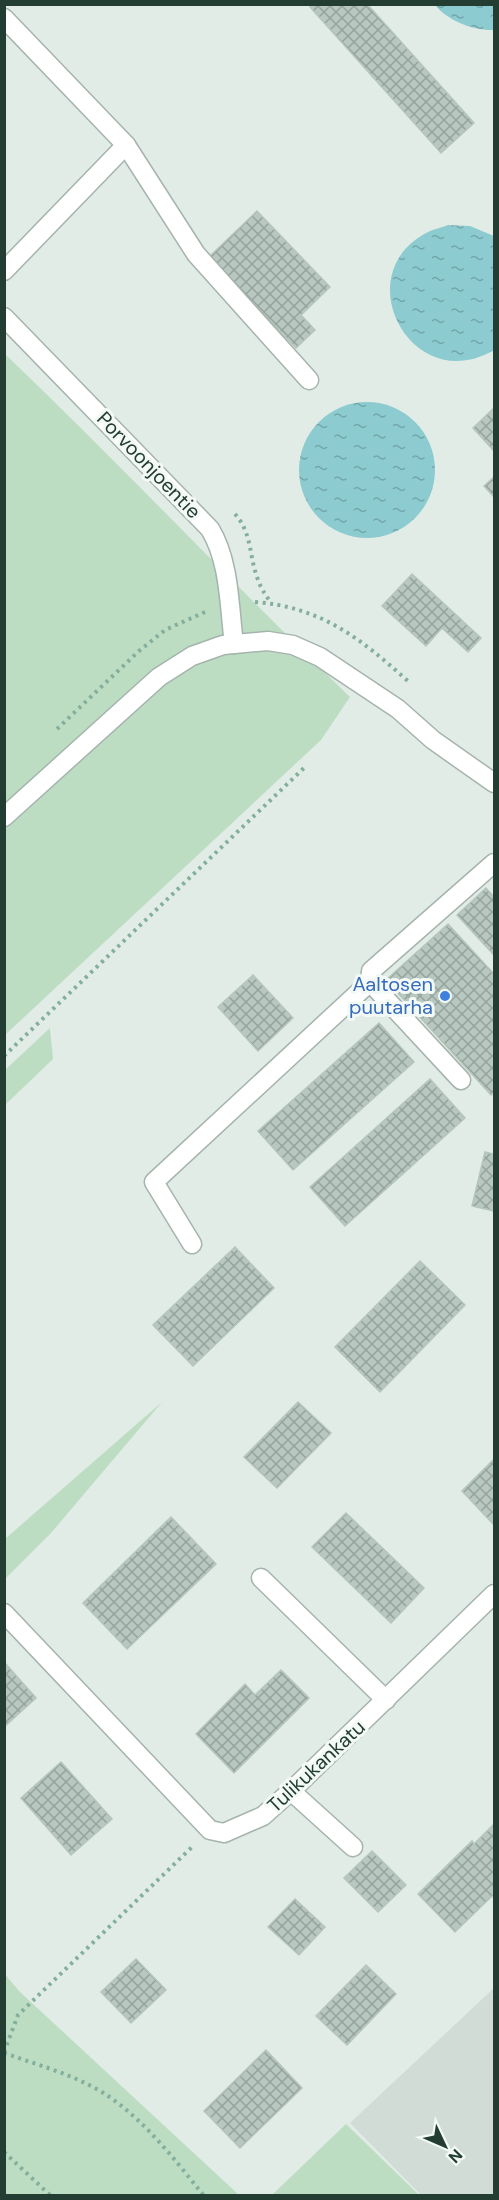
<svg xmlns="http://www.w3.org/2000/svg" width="499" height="2200" font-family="'DM Sans',sans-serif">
<defs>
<pattern id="water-ripples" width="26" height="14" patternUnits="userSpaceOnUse" patternTransform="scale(1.5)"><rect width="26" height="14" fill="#8ccbd0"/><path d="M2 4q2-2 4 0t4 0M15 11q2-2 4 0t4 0" fill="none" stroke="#72a6a9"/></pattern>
<pattern id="building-cross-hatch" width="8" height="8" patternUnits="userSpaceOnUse" patternTransform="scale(1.5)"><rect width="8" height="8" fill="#b8c7c0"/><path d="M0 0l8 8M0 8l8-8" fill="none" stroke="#95a39d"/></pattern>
</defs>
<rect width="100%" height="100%" fill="#e2ece7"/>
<polygon fill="#d1dcd6" points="494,1988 494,2195 421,2195 350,2123"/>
<g fill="#bcddc2">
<path d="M5 354C122 466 233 584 350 697L321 740 5 1035Z"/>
<polygon points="50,1028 53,1059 5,1105 5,1070"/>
<polygon points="162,1402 51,1533 5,1579 5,1539"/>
<polygon points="4,1973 19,1991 239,2195 5,2195"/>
<polygon points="346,2124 419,2195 272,2195"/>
</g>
<g fill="url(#water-ripples)">
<path d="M435 5H494V30C474 31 448 21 435 5Z"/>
<path d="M448 225 470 226 494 236V350C413 398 346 276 426 233 433 229 441 228 448 225Z"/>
<circle cx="367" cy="470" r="68"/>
</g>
<g fill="url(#building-cross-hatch)" stroke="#b5c6bd" stroke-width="1.5">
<polygon points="313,4 367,4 474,123 441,153 310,7"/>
<polygon points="257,211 330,287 301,315 315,330 296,348 209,257"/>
<polygon points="494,408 494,451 473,428"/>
<polygon points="494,477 494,497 484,486"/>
<polygon points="412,574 481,638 468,652 442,628 426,646 382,606"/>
<polygon points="486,888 494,897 494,955 457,915"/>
<polygon points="448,924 494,974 494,1092 491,1095 386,980"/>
<polygon points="253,975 293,1018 258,1051 218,1007"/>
<polygon points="379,1023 414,1062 293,1170 258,1131"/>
<polygon points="430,1079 465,1118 345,1226 310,1187"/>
<polygon points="485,1152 494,1154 494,1211 472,1206"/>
<polygon points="235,1247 274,1288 193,1366 153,1325"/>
<polygon points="420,1261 465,1305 380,1392 335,1347"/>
<polygon points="298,1402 331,1433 277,1488 244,1457"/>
<polygon points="494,1459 494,1525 462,1491"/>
<polygon points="346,1513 424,1588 391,1623 312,1547"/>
<polygon points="171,1517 216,1564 127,1649 83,1603"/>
<polygon points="5,1663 36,1698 4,1727 4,1664"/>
<polygon points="281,1670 309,1698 234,1773 196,1734 245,1684 255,1695"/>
<polygon points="61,1762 112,1819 71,1855 21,1798"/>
<polygon points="494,1824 494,1898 492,1896 455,1932 418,1894 472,1841 474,1844"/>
<polygon points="372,1851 406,1885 378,1912 344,1878"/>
<polygon points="295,1899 325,1927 299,1955 268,1927"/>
<polygon points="136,1959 166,1990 131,2023 101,1992"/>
<polygon points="366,1965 396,1994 347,2045 316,2016"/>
<polygon points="266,2050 302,2088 240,2148 204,2111"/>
</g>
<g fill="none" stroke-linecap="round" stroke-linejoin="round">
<defs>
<g id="minor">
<polyline points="4,18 126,145 196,254 309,380"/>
<polyline points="4,271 126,145"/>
<path d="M4 317 210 529C230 562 229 606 234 644"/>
<polyline points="4,817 159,677 192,656 223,645 268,641 293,645 320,657 398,709 433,740 494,783"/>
<polyline points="370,982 461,1080"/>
<polyline points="192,1244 154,1182 370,982 371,971 494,863"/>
<polyline points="261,1578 386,1700"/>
<polyline points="4,1613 210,1830 224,1833 263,1816 291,1791 494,1594"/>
<polyline points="291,1791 353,1847"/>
</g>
</defs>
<use href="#minor" stroke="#a5b4ad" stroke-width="21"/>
<g stroke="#84af9d" stroke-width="4" stroke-dasharray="3 4.5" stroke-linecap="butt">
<path d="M235 514C252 533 249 555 257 577 260 587 265 594 271 603"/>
<path d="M255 602C322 607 361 639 409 682"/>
<polyline points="57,729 139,651 165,630 205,612"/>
<polyline points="4,1056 305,767"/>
<polyline points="4,2052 18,2015 192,1847"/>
<path d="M4 2053C32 2063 61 2071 87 2084 134 2106 172 2156 204 2196"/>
<polyline points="4,2152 51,2196"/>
</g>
<use href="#minor" stroke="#fff" stroke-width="18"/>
</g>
<circle fill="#3f7fe0" stroke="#f3f9f5" stroke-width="2" cx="445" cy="996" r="6"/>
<g text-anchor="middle" stroke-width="6" stroke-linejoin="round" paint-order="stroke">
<g font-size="20" fill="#233d33" stroke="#f3f9f5">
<text transform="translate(149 465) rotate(46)" y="7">Porvoonjoentie</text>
<text transform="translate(316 1766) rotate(-43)" y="7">Tulikukankatu</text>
</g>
<g font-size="20" fill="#366cbe" stroke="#f3f9f5" text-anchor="end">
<text x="433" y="991">Aaltosen<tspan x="433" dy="23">puutarha</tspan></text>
</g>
</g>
<rect width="499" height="2200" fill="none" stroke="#233d33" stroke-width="12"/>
<g transform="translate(445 2146) rotate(134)" stroke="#f3f9f5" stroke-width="4.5" paint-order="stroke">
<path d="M0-4.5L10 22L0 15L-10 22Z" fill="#233d33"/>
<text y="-9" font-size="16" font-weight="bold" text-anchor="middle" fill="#233d33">N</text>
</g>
</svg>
